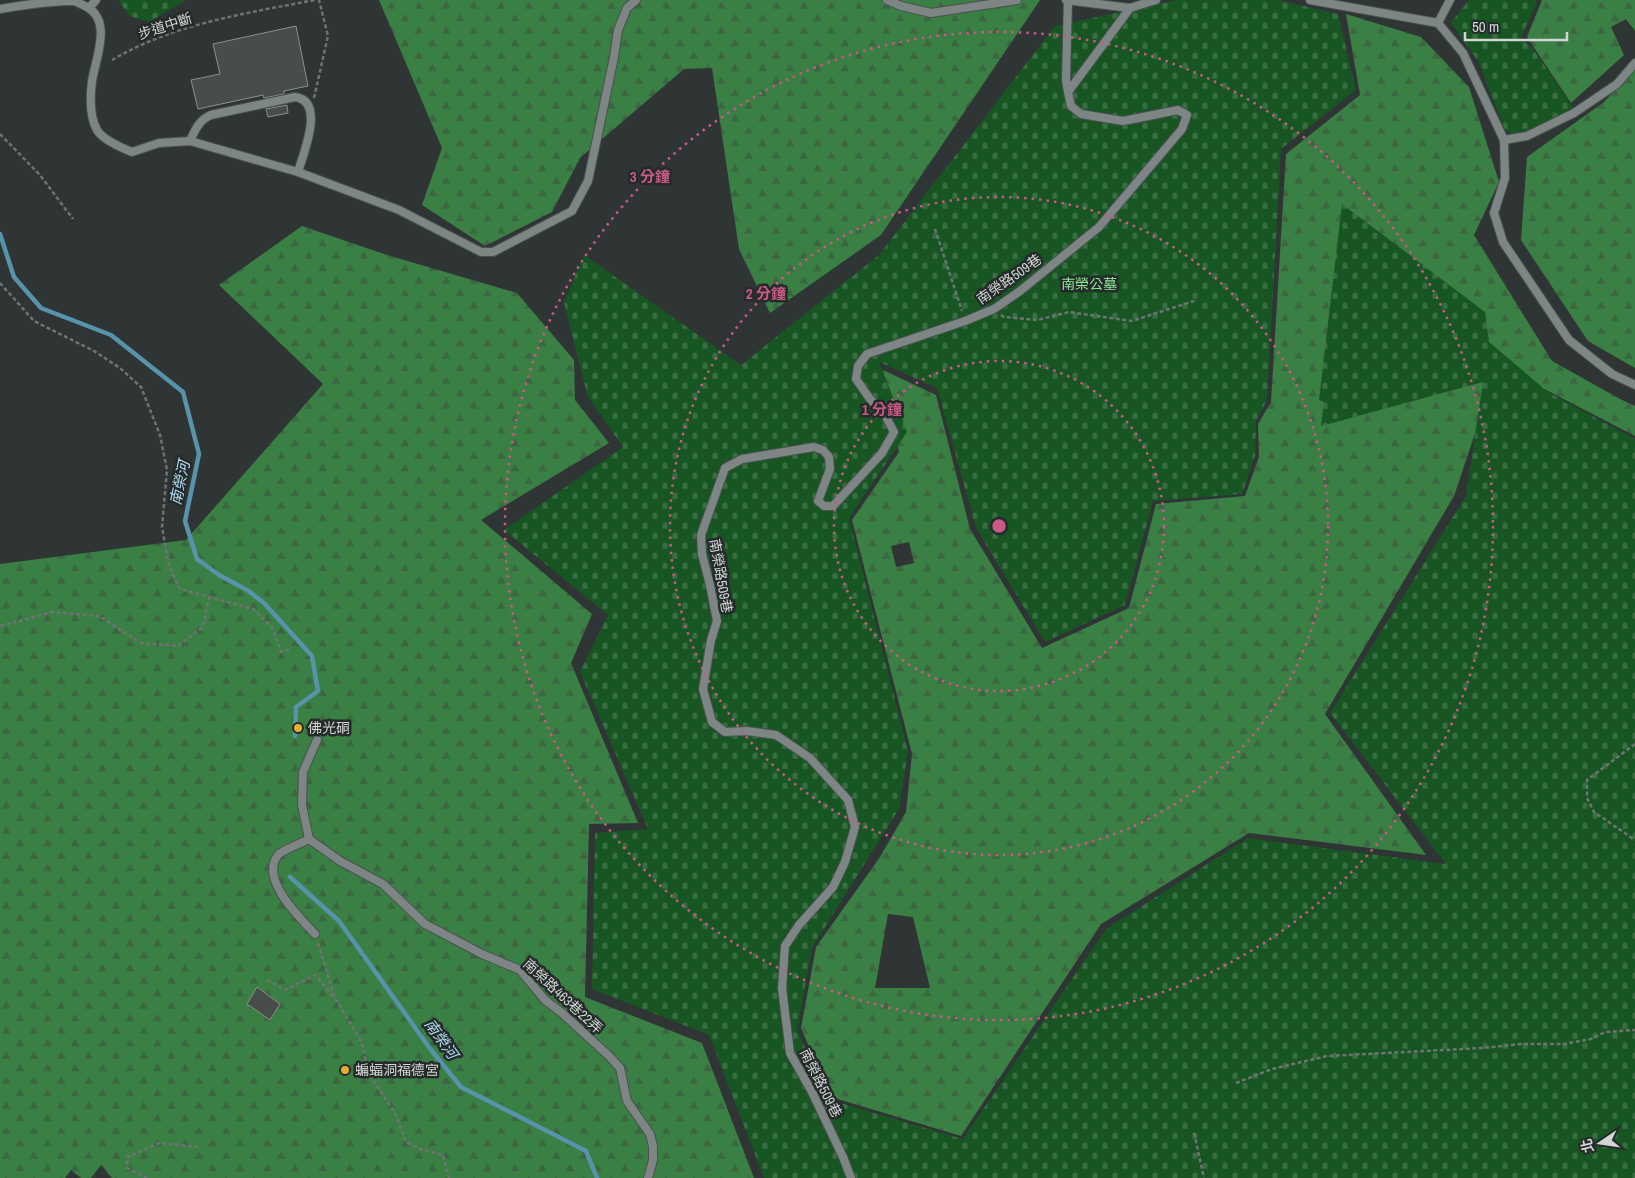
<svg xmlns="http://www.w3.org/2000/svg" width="1635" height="1178" font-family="'Archivo Narrow','Noto Sans TC',sans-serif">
<defs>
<pattern id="forest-firs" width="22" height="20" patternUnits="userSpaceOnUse" patternTransform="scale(1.25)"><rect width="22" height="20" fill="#3a7f43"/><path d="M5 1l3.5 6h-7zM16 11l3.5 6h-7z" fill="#3c6642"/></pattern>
<pattern id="cemetery-stones" width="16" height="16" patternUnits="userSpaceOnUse" patternTransform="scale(1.25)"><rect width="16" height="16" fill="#175623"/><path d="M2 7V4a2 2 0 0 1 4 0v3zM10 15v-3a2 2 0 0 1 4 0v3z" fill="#386e42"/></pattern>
</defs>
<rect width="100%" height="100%" fill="#2f3534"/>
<g fill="url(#forest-firs)" fill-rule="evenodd">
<polygon points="379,0 1040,0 881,235 770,313 739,249 712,68 684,69 580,158 552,212 485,246 422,205 442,148"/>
<polygon points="1542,0 1635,0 1635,31 1626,19 1611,27 1624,55 1571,103 1527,37"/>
<path d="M1346 14 1421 37 1469 87 1499 182 1474 235 1552 361 1620 399 1635 406V436L1498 365 1454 496 1325 714 1426 855 1249 833 1101 924 961 1136 831 1097 801 1028 816 947 880 857 906 812 912 754 852 520 899 452 883 370 936 395 970 529 1042 648 1129 608 1156 504 1245 496 1259 457 1258 424 1271 402 1286 154 1360 95ZM909 542 914 563 896 567 891 546ZM888 914 913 917 930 988H875Z"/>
<polygon points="1635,68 1635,368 1588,341 1521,240 1527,157 1604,102"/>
<polygon points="302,226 387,255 517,293 574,360 575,400 609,443 481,520 592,614 571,663 638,823 589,824 585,997 702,1043 754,1178 112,1178 101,1165 91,1178 81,1178 71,1170 65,1178 0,1178 0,564 186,540 323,384 219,285"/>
</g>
<g fill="url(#cemetery-stones)">
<polygon points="118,0 186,0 149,22 130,16"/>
<polygon points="1176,0 1278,0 1338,14 1356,90 1281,149 1267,400 1256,421 1255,456 1242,494 1153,501 1125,605 1045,642 976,528 937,388 879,362 907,432 849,518 908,751 899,809 812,948 797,1030 827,1099 963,1139 1106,929 1248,838 1446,864 1330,713 1466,496 1483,382 1321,426 1324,402 1319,400 1342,204 1485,312 1489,342 1548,392 1635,439 1635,1178 764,1178 709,1035 592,989 595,833 648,829 580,672 608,615 504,530 623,447 588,397 564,303 584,255 741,365 879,255 1055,26"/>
<polygon points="1469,0 1536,0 1537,2 1521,37 1536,53 1577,114 1522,142 1505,130 1478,61 1451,23"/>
</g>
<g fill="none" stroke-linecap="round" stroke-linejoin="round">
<g stroke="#5793aa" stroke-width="4.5">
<polyline points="0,234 14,277 41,308 111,335 183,392 199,454 185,521 197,559 219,575 247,590 264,603 312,656 318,691 296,707 295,736"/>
<polyline points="290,877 339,921 431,1050 461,1087 586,1151 597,1178"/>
</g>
</g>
<g fill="#474d4b" stroke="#8b918e">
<polygon points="296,26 308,86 284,91 284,94 264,98 263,95 198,109 191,80 220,74 213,44"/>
<polygon points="287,105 288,113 268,117 266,109"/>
<polygon points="257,987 280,1004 270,1020 247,1004"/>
</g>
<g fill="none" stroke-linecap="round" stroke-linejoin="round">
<defs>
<g id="lane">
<polyline points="887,0 901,6 931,13 1017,0"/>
<polyline points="1066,0 1130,8 1156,0"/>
<polyline points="1310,0 1438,23 1463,53 1504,140 1505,178 1494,213 1503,242 1569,340 1612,374 1635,385"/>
<polyline points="89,8 96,0"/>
<path d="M0 9C17 6 57 0 73 1 76 1 80 4 83 5 114 18 96 57 92 81 90 97 89 116 97 130 103 140 122 148 132 152L159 143 190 141 298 172 399 210 481 252H493L572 211 588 181 614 57 618 30 627 8 636 0"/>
<polyline points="1438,23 1450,0"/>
<polyline points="1068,92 1066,80 1068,0"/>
<polyline points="1504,140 1527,136 1574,113 1617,84 1635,63"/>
<path d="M190 141C195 130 199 120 211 115L295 97C326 101 303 154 298 172"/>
<polyline points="309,839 340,861 383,884 425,924 482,954 520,970 545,1000 562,1013 609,1056 620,1068 627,1101 650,1134 653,1146 653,1160 648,1178"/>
<path d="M309 839C302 843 283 850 278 855 259 879 300 918 315 934"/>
<polyline points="309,839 302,805 303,772 317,740"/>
<polyline points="851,1178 843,1157 812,1092 790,1053 782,988 785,946 799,925 833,887 845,862 855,827 848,800 810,758 776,735 747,731 725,732 712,722 703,689 711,640 717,621 710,585 702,554 701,535 725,468 742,459 814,447 823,450 829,457 830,469 818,501 824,506 833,506 882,453 894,432 885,415 870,399 856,379 858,366 867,354 965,321 994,309 1020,291 1099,227 1182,129 1187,115 1178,110 1123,121 1081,114 1071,106 1068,92 1130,8"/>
</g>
</defs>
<use href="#lane" stroke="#4b5050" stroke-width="10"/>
<g stroke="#6f7473" stroke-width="2.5" stroke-dasharray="4 2.5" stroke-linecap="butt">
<path d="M112 60C173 24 247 13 315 0"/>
<polyline points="314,98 328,36 319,0"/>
<polyline points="0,134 40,175 73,219"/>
<polyline points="935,229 962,311"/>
<polyline points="0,283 34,321 94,351 120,368 141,387 160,435 167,470 162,527 169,566 180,589 253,609 272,627 281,652 290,649"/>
<polyline points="1001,315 1004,317 1037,320 1069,312 1132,321 1197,300"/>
<polyline points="0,626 52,612 99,616 141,643 178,646 203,627 209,598"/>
<polyline points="1635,744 1587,780 1587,798 1594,812 1635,840"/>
<polyline points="318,943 335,998 361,1041 369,1074 395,1113 406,1142 420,1149 443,1155 449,1178"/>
<polyline points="267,980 285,990 315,975 334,997"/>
<polyline points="1236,1083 1272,1069 1327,1056 1483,1048 1521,1044 1564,1044 1591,1039 1605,1032 1635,1030"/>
<polyline points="1194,1133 1204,1178"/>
<polyline points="147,1178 127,1168 127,1157 159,1143 199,1147"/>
</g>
<use href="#lane" stroke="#7e8685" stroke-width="8"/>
</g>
<g fill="none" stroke="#c85a86" stroke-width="2.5" stroke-dasharray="2.5 5">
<circle cx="999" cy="526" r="165"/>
<circle cx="999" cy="526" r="329"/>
<circle cx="999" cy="526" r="494"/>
</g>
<g fill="#e1af34" stroke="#252b2a" stroke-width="2">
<circle cx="298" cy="728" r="5"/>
<circle cx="345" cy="1070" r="5"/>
</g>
<g text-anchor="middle" stroke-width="5" stroke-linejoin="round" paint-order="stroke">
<g font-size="14" fill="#d2d6d5" stroke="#252b2a">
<text transform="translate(165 26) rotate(-18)" y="5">步道中斷</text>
<text transform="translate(1009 279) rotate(-35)" y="5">南榮路509巷</text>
<text transform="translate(721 576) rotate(80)" y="5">南榮路509巷</text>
<text transform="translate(563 996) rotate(43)" y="5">南榮路463巷22弄</text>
<text transform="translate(821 1083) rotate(63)" y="5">南榮路509巷</text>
</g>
<g font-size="14" fill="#8ce996" stroke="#252b2a">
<text x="1089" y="289">南榮公墓</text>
</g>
<g font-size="14" fill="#d2d6d5" stroke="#252b2a" text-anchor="start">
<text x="308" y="733">佛光硐</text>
<text x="355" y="1075">蝙蝠洞福德宮</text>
</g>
<g font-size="15" font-style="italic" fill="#b0dff6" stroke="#252b2a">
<text transform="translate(180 483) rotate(-78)" y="5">南榮河</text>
<text transform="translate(441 1039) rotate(54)" y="5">南榮河</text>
</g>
</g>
<circle cx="999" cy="526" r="8" fill="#c85a86" stroke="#252b2a" stroke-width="2.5"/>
<g font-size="15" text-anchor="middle" font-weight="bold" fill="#c85a86" stroke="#252b2a" stroke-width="5" stroke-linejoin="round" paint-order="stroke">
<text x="650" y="182">3 分鐘</text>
<text x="766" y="299">2 分鐘</text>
<text x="882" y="415">1 分鐘</text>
</g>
<g transform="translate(1600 1143) rotate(257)" stroke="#252b2a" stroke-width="4" paint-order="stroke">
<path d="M0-4L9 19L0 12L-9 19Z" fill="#d2d6d5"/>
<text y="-8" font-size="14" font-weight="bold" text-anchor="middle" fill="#d2d6d5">北</text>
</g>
<path d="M1465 32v8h102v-8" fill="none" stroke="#d2d6d5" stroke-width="2.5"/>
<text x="1472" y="32" font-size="15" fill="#d2d6d5" stroke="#252b2a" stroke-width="4" paint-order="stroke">50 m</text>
</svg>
